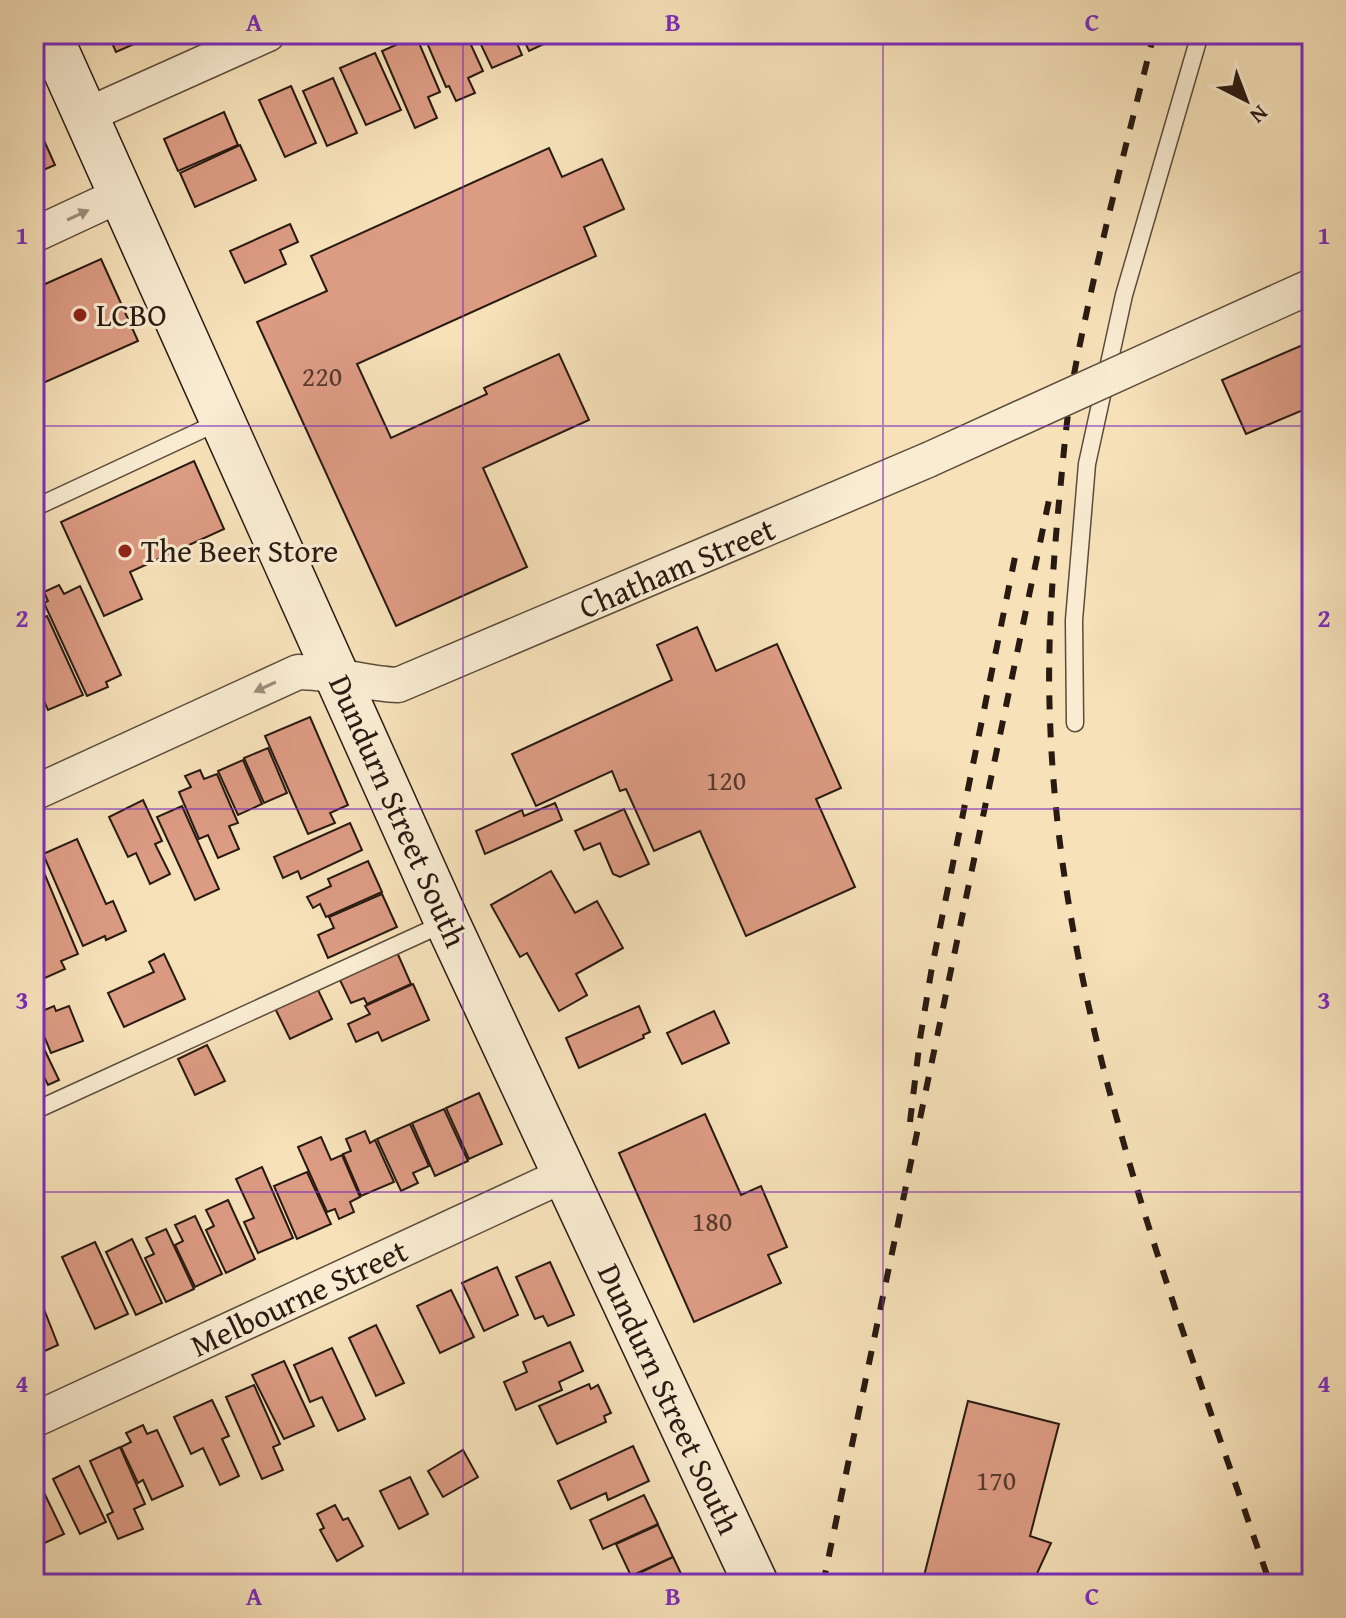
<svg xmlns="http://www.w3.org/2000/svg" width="1346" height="1618" font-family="'Gentium Book Plus',serif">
<rect width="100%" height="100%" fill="#f6e1b9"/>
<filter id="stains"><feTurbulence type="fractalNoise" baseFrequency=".0025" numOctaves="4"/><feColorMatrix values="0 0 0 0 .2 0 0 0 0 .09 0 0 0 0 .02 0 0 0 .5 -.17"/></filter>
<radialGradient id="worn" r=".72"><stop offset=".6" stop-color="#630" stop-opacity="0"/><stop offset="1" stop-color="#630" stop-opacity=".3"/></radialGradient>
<g fill="#dc9b83" stroke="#291a11" stroke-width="2">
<polygon points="108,34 157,34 116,52"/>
<polygon points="429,34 466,34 483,71 468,78 475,93 456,101 449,86 446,87 427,43 429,42 427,35"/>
<polygon points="476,34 513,34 522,55 492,68"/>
<polygon points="521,34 565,34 529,51"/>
<polygon points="416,36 440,92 428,97 437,118 415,128 382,51"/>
<polygon points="375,53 401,110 366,125 340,68"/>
<polygon points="333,78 357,133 327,146 303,91"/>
<polygon points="291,86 316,143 285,157 259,100"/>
<polygon points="224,112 238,145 178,171 164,139"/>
<polygon points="34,118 55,165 34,174"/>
<polygon points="240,145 256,180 195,207 180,173"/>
<polygon points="549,148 562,177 602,159 624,209 584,227 596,256 357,364 391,438 487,394 484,388 559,354 589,420 483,468 527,567 396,626 257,322 327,291 311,256"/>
<polygon points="290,224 298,242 280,250 286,264 245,283 230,251"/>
<polygon points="101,259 138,341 34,387 34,289"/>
<polygon points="1312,341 1312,431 1303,410 1246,434 1222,380"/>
<polygon points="194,461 224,529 130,572 142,599 104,616 61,522"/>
<polygon points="59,585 64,594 80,586 121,675 106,682 108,687 87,696 44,603 48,601 44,592"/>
<polygon points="47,616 83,695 48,710 34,679 34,622"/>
<polygon points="697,627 716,671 777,644 841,788 816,799 855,887 746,936 700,831 654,851 626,789 620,791 612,771 536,806 512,754 672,680 657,645"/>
<polygon points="34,701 43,721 34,725"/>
<polygon points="310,717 348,805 330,813 335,823 308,834 265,736"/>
<polygon points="268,748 287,793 264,803 244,758"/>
<polygon points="243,760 262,804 238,815 218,771"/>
<polygon points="200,770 204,779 217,774 238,823 229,826 239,849 218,858 208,835 199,839 179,792 191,787 185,776"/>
<polygon points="143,800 162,841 155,844 170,874 150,884 136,853 128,857 109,817"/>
<polygon points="555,803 562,820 485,854 476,831 522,810 524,816"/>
<polygon points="182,806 219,889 195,900 157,817"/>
<polygon points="624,809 649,864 620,877 613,874 600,843 584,850 575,831"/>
<polygon points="350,823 362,850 301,879 298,871 283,878 274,857"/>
<polygon points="77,839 106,904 113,901 126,931 106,940 105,936 83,946 43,854"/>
<polygon points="368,861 382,892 326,917 320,904 313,908 307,897 331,886 328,879"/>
<polygon points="40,863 78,954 61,961 65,969 36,982 34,977 34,865"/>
<polygon points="551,871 575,913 597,901 623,948 576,974 587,995 559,1011 527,953 520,957 491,905"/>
<polygon points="382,894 397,927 328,958 318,935 334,928 329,917"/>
<polygon points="396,950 411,984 367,1004 364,998 351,1003 338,976"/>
<polygon points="164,954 185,999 124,1027 108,993 154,972 149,962"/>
<polygon points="413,984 429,1020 382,1041 378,1032 356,1042 348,1024 370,1014 365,1006"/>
<polygon points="317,988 332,1019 290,1039 273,1004"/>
<polygon points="54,1006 56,1011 69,1006 83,1041 51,1053 35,1014"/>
<polygon points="639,1006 650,1032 643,1035 644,1038 579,1068 566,1038"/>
<polygon points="714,1011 729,1043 682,1064 667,1033"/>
<polygon points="34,1028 59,1080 48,1085 34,1057"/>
<polygon points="207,1045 225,1081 195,1095 178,1059"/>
<polygon points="479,1093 502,1144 469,1159 446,1108"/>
<polygon points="444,1109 468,1161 435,1176 412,1123"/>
<polygon points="705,1114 741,1195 761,1186 787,1247 768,1255 781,1283 694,1322 619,1153"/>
<polygon points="410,1124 429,1166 413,1173 418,1183 401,1191 377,1139"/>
<polygon points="365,1131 370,1143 375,1140 394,1182 361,1196 343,1154 351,1151 346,1139"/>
<polygon points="321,1137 331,1160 342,1155 360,1197 350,1202 354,1212 339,1219 335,1209 327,1212 298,1147"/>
<polygon points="262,1167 293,1238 258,1253 244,1222 254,1218 236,1179"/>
<polygon points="307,1172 331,1224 297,1239 274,1186"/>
<polygon points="228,1200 255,1259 226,1273 206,1230 214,1226 206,1210"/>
<polygon points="195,1216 222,1274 195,1287 175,1245 183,1241 175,1225"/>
<polygon points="166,1229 194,1289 166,1302 145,1258 154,1254 146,1238"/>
<polygon points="132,1239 162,1303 136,1315 106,1252"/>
<polygon points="95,1242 128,1314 95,1329 62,1257"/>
<polygon points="550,1262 574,1315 548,1326 543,1316 535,1319 516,1277"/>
<polygon points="497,1267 518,1315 484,1331 462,1283"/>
<polygon points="451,1290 474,1337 440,1353 417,1306"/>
<polygon points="38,1294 58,1345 34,1356 34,1295"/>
<polygon points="376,1325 404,1383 376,1396 349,1338"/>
<polygon points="570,1342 583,1371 559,1382 562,1390 516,1410 504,1382 527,1372 523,1362"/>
<polygon points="332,1348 365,1419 338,1431 322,1397 310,1402 294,1365"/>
<polygon points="284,1361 314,1426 284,1439 252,1375"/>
<polygon points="589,1384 591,1389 598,1385 611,1413 604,1416 606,1422 557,1444 539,1406"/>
<polygon points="254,1385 280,1444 273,1447 283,1470 262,1479 226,1397"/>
<polygon points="212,1400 229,1436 222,1439 239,1476 220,1485 203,1448 191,1454 174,1417"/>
<polygon points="968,1401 1059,1424 1030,1536 1051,1543 1034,1580 1020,1574 1018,1584 922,1584"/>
<polygon points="143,1425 147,1434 157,1430 183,1486 152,1500 143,1480 138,1483 121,1447 131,1442 126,1433"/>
<polygon points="633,1446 649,1481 608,1500 606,1493 571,1509 558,1481"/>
<polygon points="120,1447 145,1504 134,1509 143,1529 118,1539 107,1515 113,1512 90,1461"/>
<polygon points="463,1450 478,1477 443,1497 428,1471"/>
<polygon points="79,1466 106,1522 80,1534 53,1479"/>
<polygon points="35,1474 64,1534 36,1547 34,1543"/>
<polygon points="410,1477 428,1514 399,1529 380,1491"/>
<polygon points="644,1495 658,1524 603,1549 590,1520"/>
<polygon points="335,1505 343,1520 348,1518 363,1546 337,1561 320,1530 324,1528 317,1514"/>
<polygon points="658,1525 673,1557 631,1576 616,1544"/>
<polygon points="673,1557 686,1584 634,1584 631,1577"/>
</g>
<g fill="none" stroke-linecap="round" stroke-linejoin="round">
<defs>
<g id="service">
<polyline points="34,508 221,421"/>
<polyline points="1075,723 1074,620 1087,464 1124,295 1200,34"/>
<polyline points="34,1111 447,922"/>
</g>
<g id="minor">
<polyline points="85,116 268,34"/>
<polyline points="34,235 122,194"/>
<polyline points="1177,347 1312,286"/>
<path d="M34 793 298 672C332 672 364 684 398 685L928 460"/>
<polyline points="34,1420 564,1175"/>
</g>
<polyline id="secondary" points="49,34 447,922 756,1584"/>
</defs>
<use href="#service" stroke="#5c4c3b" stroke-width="19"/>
<use href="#minor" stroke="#5c4c3b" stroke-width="37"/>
<use href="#secondary" stroke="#291a11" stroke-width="47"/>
<use href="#service" stroke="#f9ecd2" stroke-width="16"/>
<use href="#minor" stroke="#f9ecd2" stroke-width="34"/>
<use href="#secondary" stroke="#f9ecd2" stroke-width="44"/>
<g stroke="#291a11" stroke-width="6" stroke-dasharray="14 14" stroke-linecap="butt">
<path d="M1154 34C1126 145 1097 256 1075 369 1066 416 1063 464 1058 512 1052 581 1047 650 1050 719 1060 1018 1175 1304 1270 1584"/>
<polyline points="910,1122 920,1039 932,967 1016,552"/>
<polyline points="823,1584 1050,495"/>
</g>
<defs>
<polyline id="minor-bridge" points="928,460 1177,347"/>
</defs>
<use href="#minor-bridge" stroke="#5c4c3b" stroke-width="37" stroke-linecap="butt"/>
<use href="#minor-bridge" stroke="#f9ecd2" stroke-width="34"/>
</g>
<defs><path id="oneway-solid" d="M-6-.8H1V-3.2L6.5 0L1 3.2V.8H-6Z" transform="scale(2)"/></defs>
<g fill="#9b8e7b">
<use href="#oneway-solid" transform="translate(78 215) rotate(-25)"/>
<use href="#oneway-solid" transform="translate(265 687) rotate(155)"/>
</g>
<path fill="none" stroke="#7b2cbf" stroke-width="2" stroke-opacity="0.55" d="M463 34V1584M883 34V1584M34 426H1312M34 809H1312M34 1192H1312"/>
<g fill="#8f2418" stroke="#f9ecd2" stroke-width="3">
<circle cx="80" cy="315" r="8"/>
<circle cx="125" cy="551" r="8"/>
</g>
<g text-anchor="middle" stroke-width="6" stroke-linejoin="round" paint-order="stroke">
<g font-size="28" fill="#563a2e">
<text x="322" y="386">220</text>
<text x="726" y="790">120</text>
<text x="712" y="1231">180</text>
<text x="996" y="1490">170</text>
</g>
<g font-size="32" fill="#291a11" stroke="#f9ecd2" text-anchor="start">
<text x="96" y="326">LCBO</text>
<text x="141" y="562">The Beer Store</text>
</g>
<g font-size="32" fill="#291a11" stroke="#f9ecd2">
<text transform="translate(677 568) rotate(-23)" y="11">Chatham Street</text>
<text transform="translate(398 811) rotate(66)" y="11">Dundurn Street South</text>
<text transform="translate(299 1298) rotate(-25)" y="11">Melbourne Street</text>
<text transform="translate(669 1399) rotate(65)" y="11">Dundurn Street South</text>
</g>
</g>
<rect width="1346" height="1618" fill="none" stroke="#f6e1b9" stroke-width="88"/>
<g transform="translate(1246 100) rotate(138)" stroke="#f9ecd2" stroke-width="6" paint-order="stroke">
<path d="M0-6L14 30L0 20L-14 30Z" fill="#291a11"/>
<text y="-12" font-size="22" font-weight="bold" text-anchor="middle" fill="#291a11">N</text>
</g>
<rect x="44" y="44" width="1258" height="1530" fill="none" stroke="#7b2cbf" stroke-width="3"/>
<g font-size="26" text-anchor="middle" font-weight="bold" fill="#7b2cbf">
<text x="254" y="31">A</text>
<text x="673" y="31">B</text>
<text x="1092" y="31">C</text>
<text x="22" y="244">1</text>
<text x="1324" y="244">1</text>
<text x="22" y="627">2</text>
<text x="1324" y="627">2</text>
<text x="22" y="1009">3</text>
<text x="1324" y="1009">3</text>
<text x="22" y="1392">4</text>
<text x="1324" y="1392">4</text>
<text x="254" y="1605">A</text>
<text x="673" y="1605">B</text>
<text x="1092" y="1605">C</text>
</g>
<rect width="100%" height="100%" filter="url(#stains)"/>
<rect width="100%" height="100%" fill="url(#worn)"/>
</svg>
